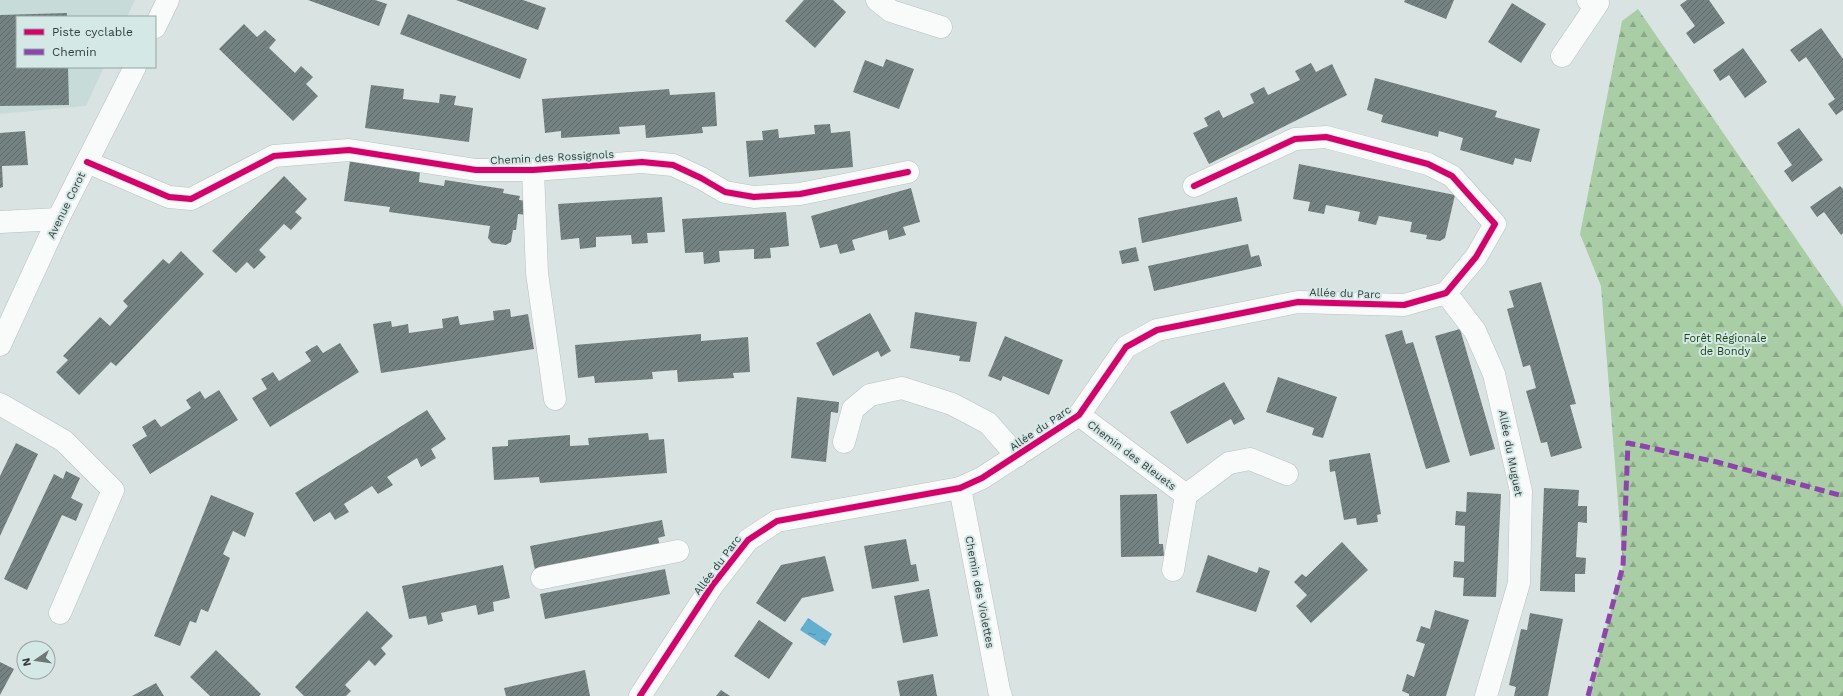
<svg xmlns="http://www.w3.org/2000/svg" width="1843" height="696" font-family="'Work Sans',sans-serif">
<defs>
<pattern id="forest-firs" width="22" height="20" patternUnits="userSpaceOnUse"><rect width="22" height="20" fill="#a9cda5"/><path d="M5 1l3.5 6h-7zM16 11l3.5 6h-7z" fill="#8aa888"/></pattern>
<pattern id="water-ripples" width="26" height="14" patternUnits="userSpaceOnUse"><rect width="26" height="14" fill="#63afd0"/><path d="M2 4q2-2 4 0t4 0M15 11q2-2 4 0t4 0" fill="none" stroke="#5290aa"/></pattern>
<pattern id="building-hatch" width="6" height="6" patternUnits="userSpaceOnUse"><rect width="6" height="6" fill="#758282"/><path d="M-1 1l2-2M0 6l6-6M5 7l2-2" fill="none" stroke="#616c6c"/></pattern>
</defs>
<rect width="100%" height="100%" fill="#d9e4e2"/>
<polygon fill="#c7dcd9" points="0,0 135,0 127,17 17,17 17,67 104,67 86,106 0,114"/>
<polygon fill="url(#forest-firs)" points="1638,9 1843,307 1843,696 1588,696 1623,566 1601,286 1580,234 1622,21"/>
<polygon fill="url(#water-ripples)" points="808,618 832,634 825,646 800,630"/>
<g fill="url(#building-hatch)">
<polygon points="308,0 375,0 387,4 379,26"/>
<polygon points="456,0 523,0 546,8 538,30"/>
<polygon points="804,0 833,0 846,12 815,48 785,21"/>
<polygon points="1405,0 1454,0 1446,19 1404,2"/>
<polygon points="1687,0 1709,0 1725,23 1694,44 1686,33 1695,26 1680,5"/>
<polygon points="1512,3 1546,24 1521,63 1488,42"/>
<polygon points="67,13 67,17 17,17 17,67 68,67 69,105 0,106 0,15"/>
<polygon points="408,14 527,59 520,79 400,34"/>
<polygon points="244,24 257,37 265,30 276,40 269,48 295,73 301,66 313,77 306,84 318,96 293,121 219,49"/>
<polygon points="1821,28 1843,59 1843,110 1836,115 1828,104 1835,99 1806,57 1799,62 1790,50"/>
<polygon points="1743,48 1767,82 1745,98 1729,75 1720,81 1713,70"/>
<polygon points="886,59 914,69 899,109 853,92 865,60 883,67"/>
<polygon points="1311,63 1316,72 1332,64 1347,95 1209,164 1193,133 1208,126 1204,118 1219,110 1223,118 1254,103 1250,94 1264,87 1268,95 1300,80 1295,71"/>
<polygon points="1375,78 1497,111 1495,117 1540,129 1531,162 1515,158 1513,165 1460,150 1463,138 1439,131 1438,137 1381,122 1383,115 1367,110"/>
<polygon points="371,85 404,89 403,99 439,103 440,94 456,96 454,105 473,108 469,142 365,128"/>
<polygon points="669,89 670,95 715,92 717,126 702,127 703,133 646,138 645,125 619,127 620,134 561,138 561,131 545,133 542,99"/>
<polygon points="830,124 831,133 850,131 853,167 749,177 746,141 763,140 762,131 778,129 779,138 815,134 814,125"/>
<polygon points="1799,128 1823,160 1792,182 1784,171 1792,165 1777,143"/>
<polygon points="25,131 28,165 2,166 3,187 0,188 0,133"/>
<polygon points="350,161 420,171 419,182 444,186 445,180 504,189 503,193 520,196 519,200 528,201 526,215 518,214 516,230 513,230 511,242 506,245 492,243 488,238 490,226 389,212 390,207 344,201"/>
<polygon points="1299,164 1455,195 1445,238 1440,241 1426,239 1427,235 1410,232 1412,222 1379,216 1376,225 1358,221 1360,212 1326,205 1324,214 1308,211 1310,202 1293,199"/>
<polygon points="284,176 307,199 295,212 302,218 291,230 284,224 259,250 266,257 254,269 247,262 236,273 212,251"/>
<polygon points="1840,186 1843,189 1843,233 1841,235 1824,212 1817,217 1810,207"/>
<polygon points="911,188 920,222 903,227 906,235 889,240 887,230 852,240 855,250 840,254 837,244 820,248 811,216"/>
<polygon points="662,197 665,232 647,233 648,243 632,244 631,235 596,237 596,247 580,249 579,238 561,240 558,204"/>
<polygon points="1237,197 1242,221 1142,243 1138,218"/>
<polygon points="786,212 789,246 770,248 771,258 754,259 754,249 719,251 720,262 704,264 703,252 685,253 682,219"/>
<polygon points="1248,244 1251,257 1259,255 1262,266 1154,291 1148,266"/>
<polygon points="1136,247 1139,261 1122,264 1119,251"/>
<polygon points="181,251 204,274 116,366 111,362 79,395 56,372 68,360 63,356 100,317 110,326 128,306 123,301 163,259 169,264"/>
<polygon points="1541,282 1576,404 1570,405 1582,448 1551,457 1547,442 1541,443 1526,391 1536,388 1530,365 1523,367 1507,309 1514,307 1509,291"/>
<polygon points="510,309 511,317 528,314 534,349 381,373 373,324 391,321 392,327 408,324 409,333 443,328 442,319 458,316 460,325 494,320 493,311"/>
<polygon points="915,312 977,322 970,362 959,361 960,356 910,348"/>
<polygon points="870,313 891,351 881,357 878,351 833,376 816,343"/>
<polygon points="1460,329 1495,449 1470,456 1435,336"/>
<polygon points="1402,330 1406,344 1413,342 1450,462 1426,469 1385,335"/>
<polygon points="701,334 701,341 748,337 750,372 733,373 734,378 678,382 677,370 652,372 653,379 595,383 594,376 578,378 575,345"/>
<polygon points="1005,336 1063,360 1049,395 1003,376 1001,381 988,376"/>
<polygon points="340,343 359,372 270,427 252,398 267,389 261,379 273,372 279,381 311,361 305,352 317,345 323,353"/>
<polygon points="1278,377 1337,397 1323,438 1312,435 1314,428 1266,412"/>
<polygon points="1224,382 1245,419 1234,425 1231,419 1187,444 1170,412"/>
<polygon points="219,390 238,420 150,474 132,445 147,436 142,427 155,419 161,427 191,408 186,400 200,391 205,399"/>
<polygon points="797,397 839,402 838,413 831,412 826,462 791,458"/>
<polygon points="427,410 446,439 431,449 436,458 421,467 417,458 387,477 393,485 378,494 372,486 344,504 349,512 335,520 330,512 314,522 295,493"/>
<polygon points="648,433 649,440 664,439 667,473 540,483 539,477 494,480 492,447 508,446 508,440 570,435 570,446 589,445 588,438"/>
<polygon points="16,443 38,454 0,536 0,476"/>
<polygon points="1370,453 1381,514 1377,515 1378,522 1357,525 1356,518 1344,520 1335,471 1330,472 1329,460"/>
<polygon points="66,471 80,478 71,498 83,504 76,521 62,515 27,590 4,579 54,474 63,479"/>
<polygon points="1544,488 1579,490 1578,506 1587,506 1587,523 1578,522 1576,557 1586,558 1585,574 1575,574 1575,592 1540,591"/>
<polygon points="1467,492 1501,494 1496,597 1463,596 1464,578 1453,577 1454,561 1464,562 1465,526 1455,525 1456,511 1466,512"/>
<polygon points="1157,494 1159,544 1163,544 1164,556 1121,557 1120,495"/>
<polygon points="211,495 254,513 245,537 233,531 223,554 230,558 208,612 201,609 196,623 190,621 180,646 154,636"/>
<polygon points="662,520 665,536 658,538 660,546 535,570 530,546"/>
<polygon points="906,539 911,565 916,564 919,581 872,589 864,546"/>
<polygon points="1342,542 1368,570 1311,623 1296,606 1307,595 1294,582 1302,574 1306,577"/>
<polygon points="1208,555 1257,573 1259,567 1270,571 1256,612 1196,592"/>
<polygon points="825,556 834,591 802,598 785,622 756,603 781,565"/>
<polygon points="503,565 510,598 493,602 494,611 478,615 476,605 441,613 443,621 428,625 426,616 409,619 402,586"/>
<polygon points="665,569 670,594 545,619 540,594"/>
<polygon points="929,589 938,636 903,643 894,596"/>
<polygon points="1435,610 1469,620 1446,696 1409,696 1409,694 1402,691 1407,674 1414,677 1425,644 1416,641 1421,626 1430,629"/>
<polygon points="367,611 393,636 381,648 386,654 375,666 369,660 345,685 351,691 346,696 304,696 295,687"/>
<polygon points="1530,613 1563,619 1548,696 1514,696 1516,687 1509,685 1521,629 1527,630"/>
<polygon points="759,620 793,643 769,679 734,656"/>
<polygon points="216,650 261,694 259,696 210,696 190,677"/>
<polygon points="0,662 14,669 0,695"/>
<polygon points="585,670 590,696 506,696 504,688"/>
<polygon points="933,674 937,696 900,696 897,681"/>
<polygon points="156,683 164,696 132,696"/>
<polygon points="721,690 730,696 716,696"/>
</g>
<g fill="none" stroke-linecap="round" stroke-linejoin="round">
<defs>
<g id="minor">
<polyline points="877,0 891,11 941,27"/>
<polyline points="155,27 168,0"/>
<polyline points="1562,56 1598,3 1588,0"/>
<polyline points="87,162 169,197 191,199 274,156 349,150 476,170 533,170 642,162 673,165 701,178 725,192 754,197 800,194 908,172"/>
<polyline points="533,170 537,273 555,399"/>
<polyline points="0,222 58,219"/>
<polyline points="1446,293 1475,331 1494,374 1521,491 1519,583 1486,696"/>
<polyline points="0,345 58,219 135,67"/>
<polyline points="0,404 64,441 113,490 60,613"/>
<polyline points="1079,415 1186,495"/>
<polyline points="844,442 853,409 870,395 902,388 952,404 988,423 1017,456"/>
<polyline points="960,488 999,690 1001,696"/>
<polyline points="1173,570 1186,495 1229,463 1250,459 1287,474"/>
<polyline points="542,578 678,551"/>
<polyline points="640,696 712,586 748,540 777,521 960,488 982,478 1079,415 1126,347 1157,330 1298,302 1404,305 1446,293 1476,257 1495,224 1452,176 1428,164 1326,137 1295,139 1194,186"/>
</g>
</defs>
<use href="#minor" stroke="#b8c1bf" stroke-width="23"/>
<use href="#minor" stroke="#f9fbfb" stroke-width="22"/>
<polyline stroke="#8e44ad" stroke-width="5" stroke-dasharray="10 5" stroke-linecap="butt" points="1588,696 1623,566 1628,443 1717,462 1843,496"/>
<defs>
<g id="cycleway">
<polyline points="87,162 169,197 191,199 274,156 349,150 476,170 533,170 642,162 673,165 701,178 725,192 754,197 800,194 908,172"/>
<polyline points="640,696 712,586 748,540 777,521 960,488 982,478 1079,415 1126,347 1157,330 1298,302 1404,305 1446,293 1476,257 1495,224 1452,176 1428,164 1326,137 1295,139 1194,186"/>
</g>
</defs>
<use href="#cycleway" stroke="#d4e9e6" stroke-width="8"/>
<use href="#cycleway" stroke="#d6006c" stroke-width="6"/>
</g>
<g text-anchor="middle" stroke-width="4" stroke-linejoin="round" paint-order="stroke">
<g font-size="11" fill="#343c3b" stroke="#d4e9e6">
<text transform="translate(552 157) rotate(-3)" y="4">Chemin des Rossignols</text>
<text transform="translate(66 205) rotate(-64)" y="4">Avenue Corot</text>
<text transform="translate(1345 293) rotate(2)" y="4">Allée du Parc</text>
<text transform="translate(1040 428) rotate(-34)" y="4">Allée du Parc</text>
<text transform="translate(1511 453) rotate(79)" y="4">Allée du Muguet</text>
<text transform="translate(1132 455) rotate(37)" y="4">Chemin des Bleuets</text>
<text transform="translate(717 565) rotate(-53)" y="4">Allée du Parc</text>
<text transform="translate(980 592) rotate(79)" y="4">Chemin des Violettes</text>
</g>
<g font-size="11" fill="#1d4312" stroke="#d4e9e6">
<text x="1725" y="342">Forêt Régionale<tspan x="1725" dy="13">de Bondy</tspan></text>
</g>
</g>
<rect x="16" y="16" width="140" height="52" fill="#d4e9e6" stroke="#94a4a2"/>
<rect x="24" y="29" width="20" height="6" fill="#d6006c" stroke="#94a4a2"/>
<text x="52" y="36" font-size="12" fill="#343c3b">Piste cyclable</text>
<rect x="24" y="49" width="20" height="6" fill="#8e44ad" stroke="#94a4a2"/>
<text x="52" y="56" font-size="12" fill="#343c3b">Chemin</text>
<g transform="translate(36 660) rotate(257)"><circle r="19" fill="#d4e9e6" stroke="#94a4a2"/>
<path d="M0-3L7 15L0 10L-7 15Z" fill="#6e7775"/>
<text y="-6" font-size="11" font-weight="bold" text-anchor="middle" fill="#343c3b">N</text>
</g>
</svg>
